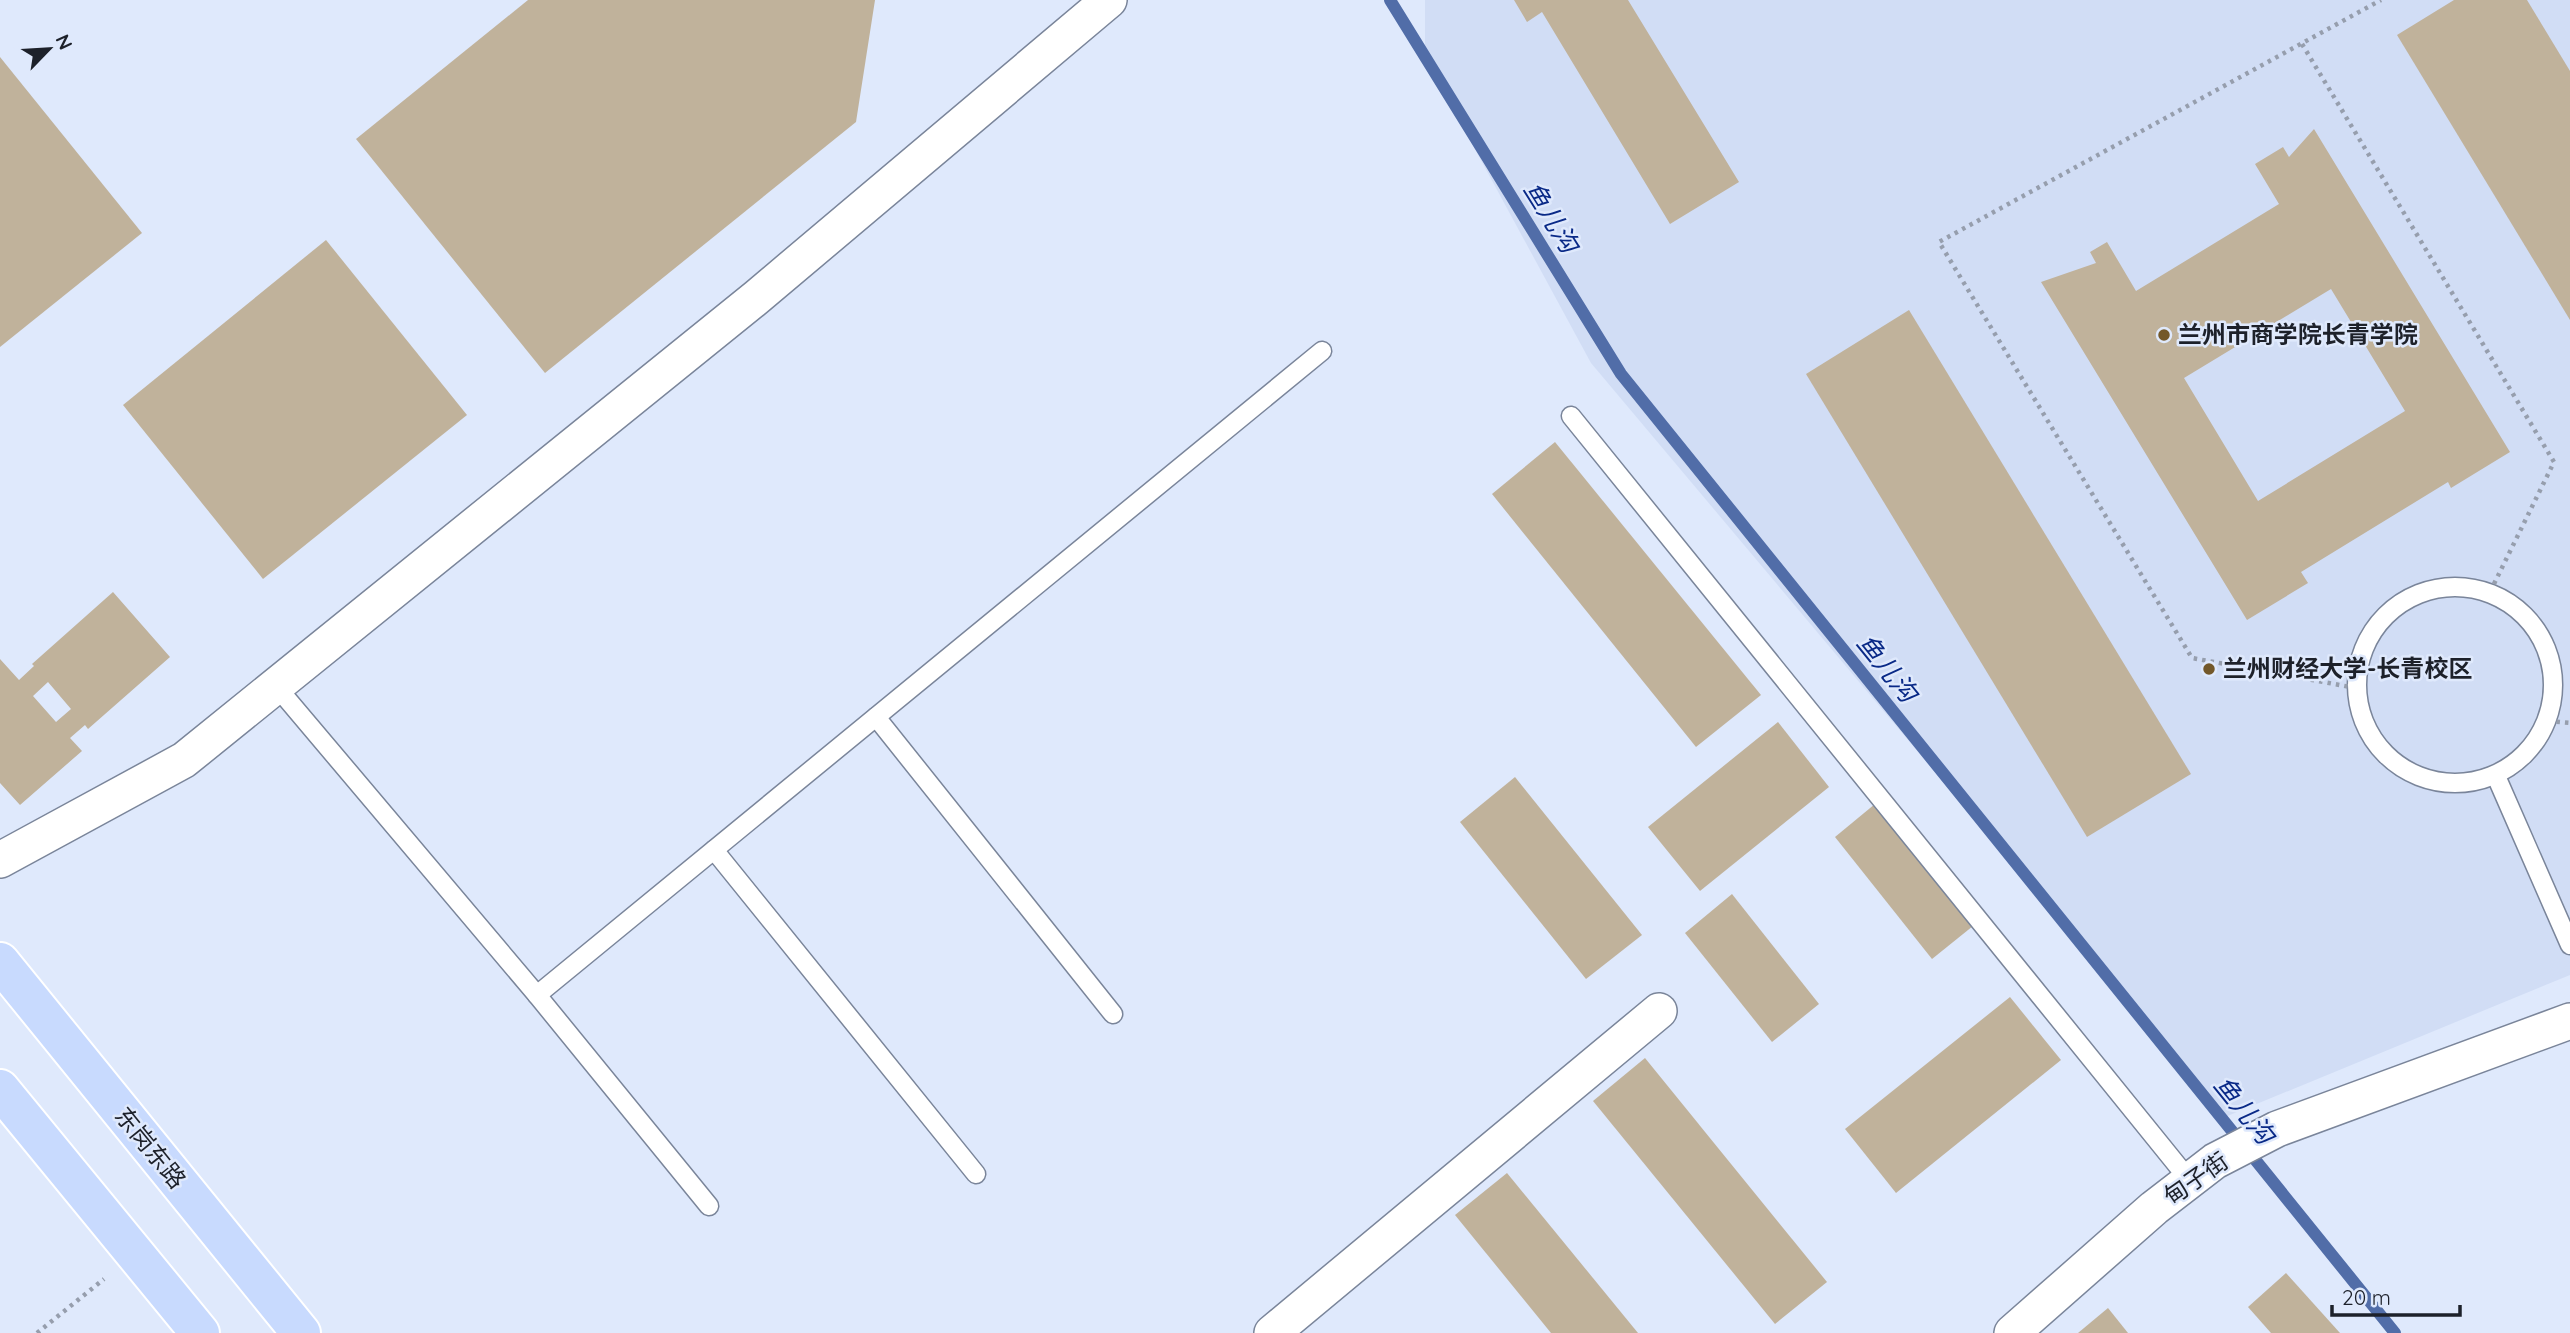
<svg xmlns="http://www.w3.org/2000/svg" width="2570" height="1333" font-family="Quicksand,'Noto Sans SC',sans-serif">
<rect width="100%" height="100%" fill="#dfe9fc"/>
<polygon fill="#d1ddf5" points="1425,0 2570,0 2570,975 2225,1117 1591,363 1425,57"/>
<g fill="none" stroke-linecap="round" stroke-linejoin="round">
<polyline stroke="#516da8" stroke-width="12" points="1390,0 1621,374 2395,1333"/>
</g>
<g fill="#c0b29b" fill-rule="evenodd">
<polygon points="528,0 875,0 856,122 545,373 356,139"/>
<polygon points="1514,0 1628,0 1739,182 1670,224 1542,12 1527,22"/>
<polygon points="2454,0 2527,0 2570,71 2570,320 2397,35"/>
<polygon points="0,57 142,233 0,347"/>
<path d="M2314 129 2510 452 2451 488 2448 482 2301 572 2308 583 2247 620 2041 282 2096 263 2090 252 2107 242 2136 291 2279 204 2255 164 2283 147 2289 157ZM2331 289 2405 411 2258 501 2184 378Z"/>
<polygon points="326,240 467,415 263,579 123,405"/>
<polygon points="1909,310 2191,774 2087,837 1806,374"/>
<polygon points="1555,442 1761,695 1696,747 1492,494"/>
<path d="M113 592 170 657 88 729 85 725 70 738 82 751 20 805 0 783V659L19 680 34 666 32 664ZM48 682 71 709 56 722 33 696Z"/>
<polygon points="1778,722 1829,787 1700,891 1648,827"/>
<polygon points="1515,777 1642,935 1586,979 1460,822"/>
<polygon points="1875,804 1973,926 1932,959 1835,837"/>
<polygon points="1732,894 1819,1004 1772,1042 1685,933"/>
<polygon points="2010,997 2061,1060 1896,1193 1845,1129"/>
<polygon points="1645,1058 1827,1282 1775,1324 1593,1101"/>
<polygon points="1507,1173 1638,1333 1551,1333 1455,1215"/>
<polygon points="2286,1273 2340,1333 2271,1333 2248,1307"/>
<polygon points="2108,1308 2128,1333 2078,1333"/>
</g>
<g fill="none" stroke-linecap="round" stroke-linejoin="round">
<defs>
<g id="service">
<polyline points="1571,416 2190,1181"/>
<circle cx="2455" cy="685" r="98"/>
<polyline points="276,686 537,995 709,1206"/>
<polyline points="876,717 1113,1014"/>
<polyline points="2496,776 2570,945"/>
<polyline points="714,850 976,1174"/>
<polyline points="537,995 1322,351"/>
</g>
<g id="minor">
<polyline points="0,860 184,760 757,297 1109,0"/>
<polyline points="1272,1333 1659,1011"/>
<polyline points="2012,1333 2154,1208 2215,1161 2277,1129 2570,1021"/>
</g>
<g id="primary">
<polyline points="0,962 301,1333"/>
<polyline points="0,1089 200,1333"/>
</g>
</defs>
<use href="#service" stroke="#7a859a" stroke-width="21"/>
<use href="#minor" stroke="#7a859a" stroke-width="38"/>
<use href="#primary" stroke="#fff" stroke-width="42"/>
<g stroke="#969ead" stroke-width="4.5" stroke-dasharray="3.5 5" stroke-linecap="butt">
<polyline points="2302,44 2554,462 2490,592"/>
<polyline points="2356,688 2192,658 1939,242 2381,0"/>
<polyline points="2548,721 2570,723"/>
<polyline points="37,1333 104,1279"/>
</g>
<use href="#service" stroke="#fff" stroke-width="18"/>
<use href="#minor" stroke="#fff" stroke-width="35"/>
<use href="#primary" stroke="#c8dafe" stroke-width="38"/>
</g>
<g fill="#73582a" stroke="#dfe9fc" stroke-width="2.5">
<circle cx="2164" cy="335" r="7"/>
<circle cx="2209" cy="669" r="7"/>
</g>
<g text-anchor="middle" stroke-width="5" stroke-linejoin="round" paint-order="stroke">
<g font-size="24" font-weight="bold" fill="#1d212a" stroke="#dfe9fc" text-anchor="start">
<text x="2178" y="343">兰州市商学院长青学院</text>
<text x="2223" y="677">兰州财经大学-长青校区</text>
</g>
<g font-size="24" fill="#1d212a" stroke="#dfe9fc">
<text transform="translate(150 1148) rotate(51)" y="8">东岗东路</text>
<text transform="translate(2196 1179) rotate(-35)" y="8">甸子街</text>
</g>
<g font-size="26" font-style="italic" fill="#092987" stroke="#dfe9fc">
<text transform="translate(1551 217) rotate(58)" y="9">鱼儿沟</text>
<text transform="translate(1887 668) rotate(51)" y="9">鱼儿沟</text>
<text transform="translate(2244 1110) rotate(51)" y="9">鱼儿沟</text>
</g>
</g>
<g transform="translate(49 49) rotate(65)" stroke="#dfe9fc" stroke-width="5" paint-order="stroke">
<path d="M0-5L12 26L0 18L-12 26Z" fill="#1d212a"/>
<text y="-10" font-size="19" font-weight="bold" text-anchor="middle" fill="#1d212a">N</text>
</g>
<path d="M2332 1305v10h128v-10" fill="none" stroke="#1d212a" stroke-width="3.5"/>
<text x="2342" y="1305" font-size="21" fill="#1d212a" stroke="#dfe9fc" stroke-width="5" paint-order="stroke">20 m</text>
</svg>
